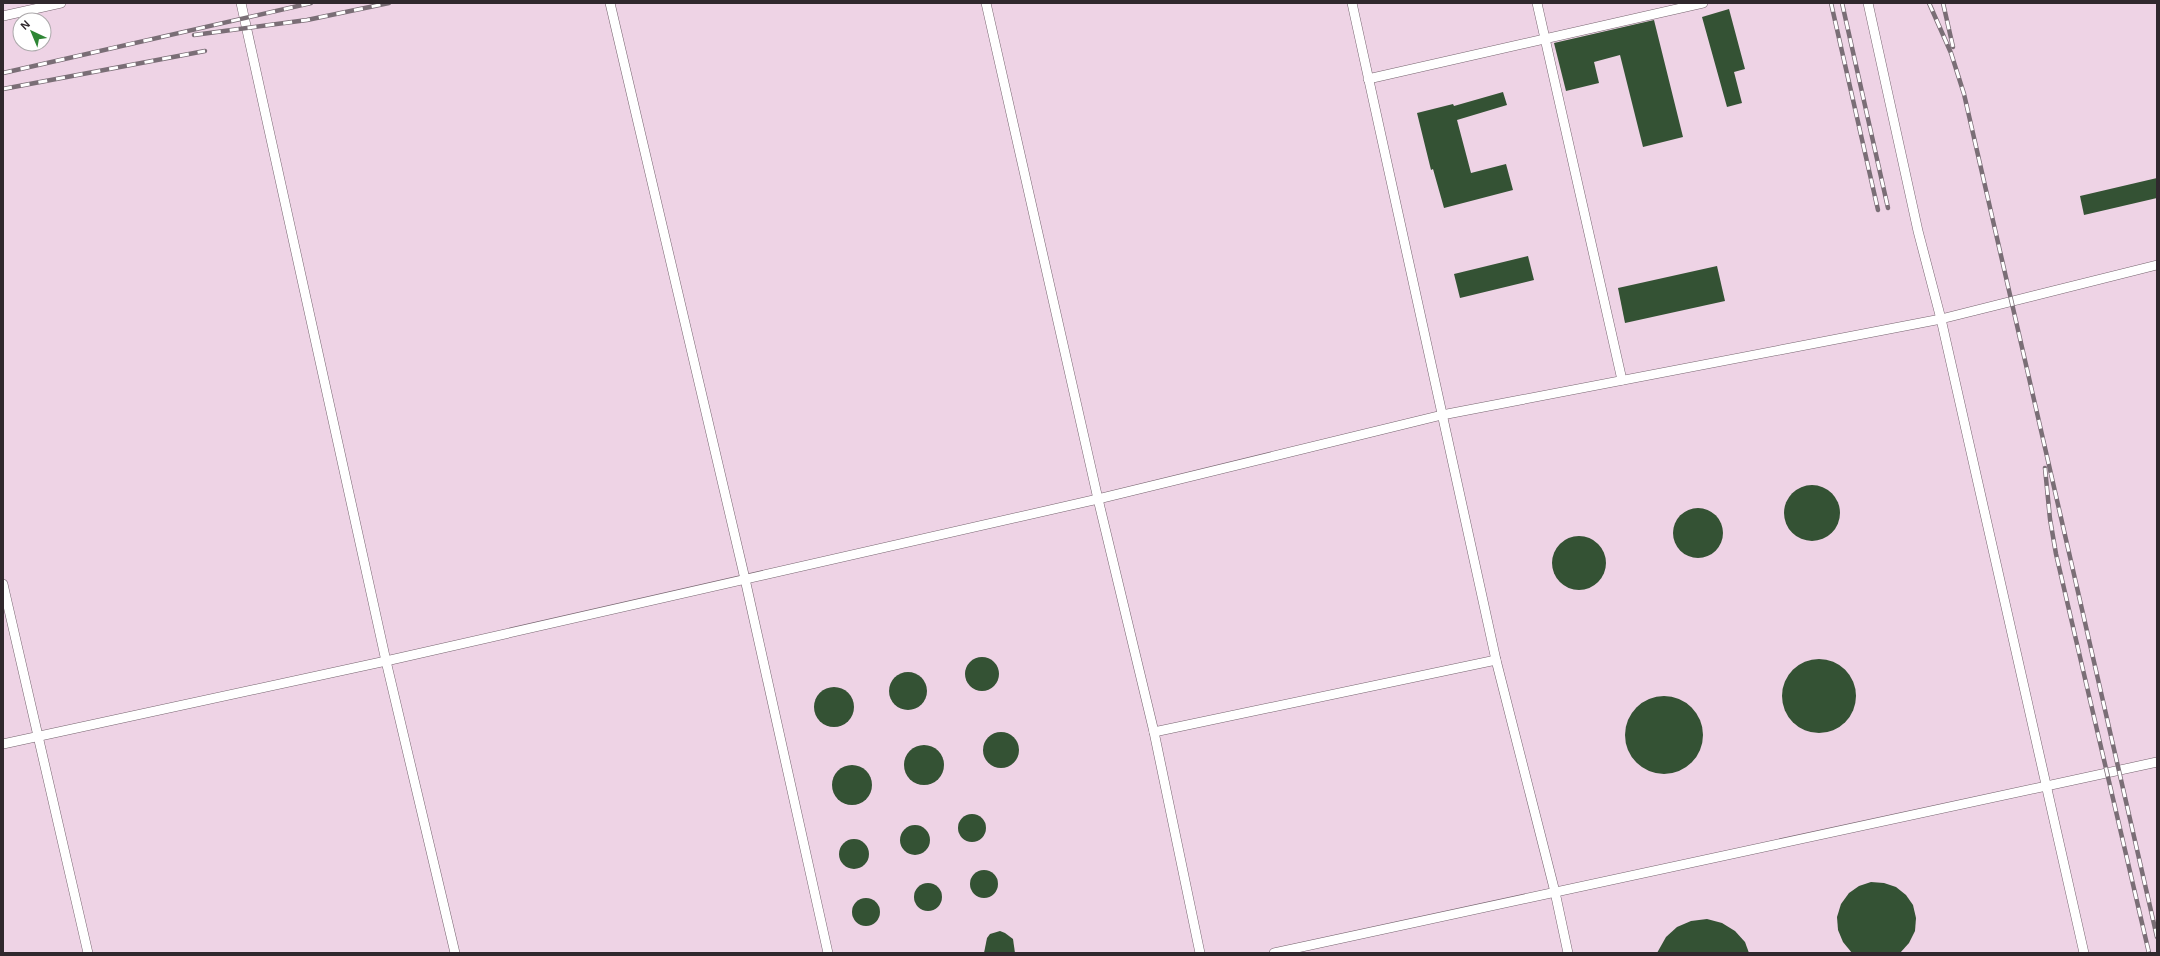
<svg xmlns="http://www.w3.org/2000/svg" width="2160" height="956" font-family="Helvetica,sans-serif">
<rect width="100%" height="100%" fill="#f4e0ed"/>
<path fill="#eed3e5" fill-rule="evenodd" d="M3 3H2157V953H3ZM20 20H44V44H20Z"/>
<g fill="#345234">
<polygon points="1729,9 1745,69 1734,72 1742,103 1727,107 1702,17"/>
<polygon points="1654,20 1683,137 1643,147 1620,55 1594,62 1599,83 1566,91 1554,43"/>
<polygon points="1503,92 1507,105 1457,120 1471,173 1506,164 1513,190 1444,208 1433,169 1431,170 1417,113 1453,104 1454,106"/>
<polygon points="2157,178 2157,198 2084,215 2080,196"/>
<polygon points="1528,256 1534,280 1460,298 1454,274"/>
<polygon points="1717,266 1725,301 1625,323 1618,288"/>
<circle cx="1812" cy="513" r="28"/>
<circle cx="1698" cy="533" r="25"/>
<circle cx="1579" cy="563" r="27"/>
<circle cx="982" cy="674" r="17"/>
<circle cx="1819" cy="696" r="37"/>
<circle cx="908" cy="691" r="19"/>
<circle cx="834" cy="707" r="20"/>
<circle cx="1664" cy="735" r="39"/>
<circle cx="1001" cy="750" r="18"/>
<circle cx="924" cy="765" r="20"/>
<circle cx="852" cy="785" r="20"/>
<circle cx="972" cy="828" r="14"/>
<circle cx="915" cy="840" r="15"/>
<circle cx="854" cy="854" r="15"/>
<circle cx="984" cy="884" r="14"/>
<polygon points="1871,882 1884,883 1896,887 1906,895 1913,905 1916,918 1915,931 1909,943 1900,953 1852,953 1843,942 1838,930 1837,917 1841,904 1849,893 1859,886"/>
<circle cx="928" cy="897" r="14"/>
<circle cx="866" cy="912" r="14"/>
<polygon points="1707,919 1722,923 1735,931 1745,942 1749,953 1657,953 1666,937 1677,927 1691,921"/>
<polygon points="1000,931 1005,933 1013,939 1015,953 984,953 987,938 990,934"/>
</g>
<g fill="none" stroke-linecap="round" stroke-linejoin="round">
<defs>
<g id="service">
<polyline points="241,3 386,661 455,953"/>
<polyline points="610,3 745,579 828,953"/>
<polyline points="986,3 1098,499 1154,732 1200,953"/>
<polyline points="1352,3 1496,660 1555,892 1568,953"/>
<polyline points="1537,3 1622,380"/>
<polyline points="1868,3 1918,231 1941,319 2084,953"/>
<polyline points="3,16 61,3"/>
<polyline points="1368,79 1703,3"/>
<polyline points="3,584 88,953"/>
<polyline points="1154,732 1496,660"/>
<polyline points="3,744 386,661 1098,499 1442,415 1941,319 2157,265"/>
<polyline points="1274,953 2157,762"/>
</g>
</defs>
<use href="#service" stroke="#76646f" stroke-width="10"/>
<use href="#service" stroke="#fff" stroke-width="9"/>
<defs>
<g id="rail">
<polyline points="1831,3 1878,210"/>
<polyline points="1842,3 1888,208"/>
<polyline points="1929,3 1951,53 1964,94 2157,937"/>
<polyline points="1943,3 1953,47"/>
<polyline points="194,35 307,20 389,3"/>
<polyline points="3,73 311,3"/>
<polyline points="3,89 205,51"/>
<polyline points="2045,468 2050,519 2056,554 2149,953"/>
</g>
</defs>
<use href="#rail" stroke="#7a6e76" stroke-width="4.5"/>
<use href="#rail" stroke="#fff" stroke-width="3" stroke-dasharray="9" stroke-linecap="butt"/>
</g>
<rect width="2160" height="956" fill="none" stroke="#30282d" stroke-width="8"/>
<g transform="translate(32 32) rotate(316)"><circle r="19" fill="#ffffff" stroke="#aca9ab"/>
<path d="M0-3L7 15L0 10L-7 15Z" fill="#2e8635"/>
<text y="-6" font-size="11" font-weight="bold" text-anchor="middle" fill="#30282d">N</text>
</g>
</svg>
